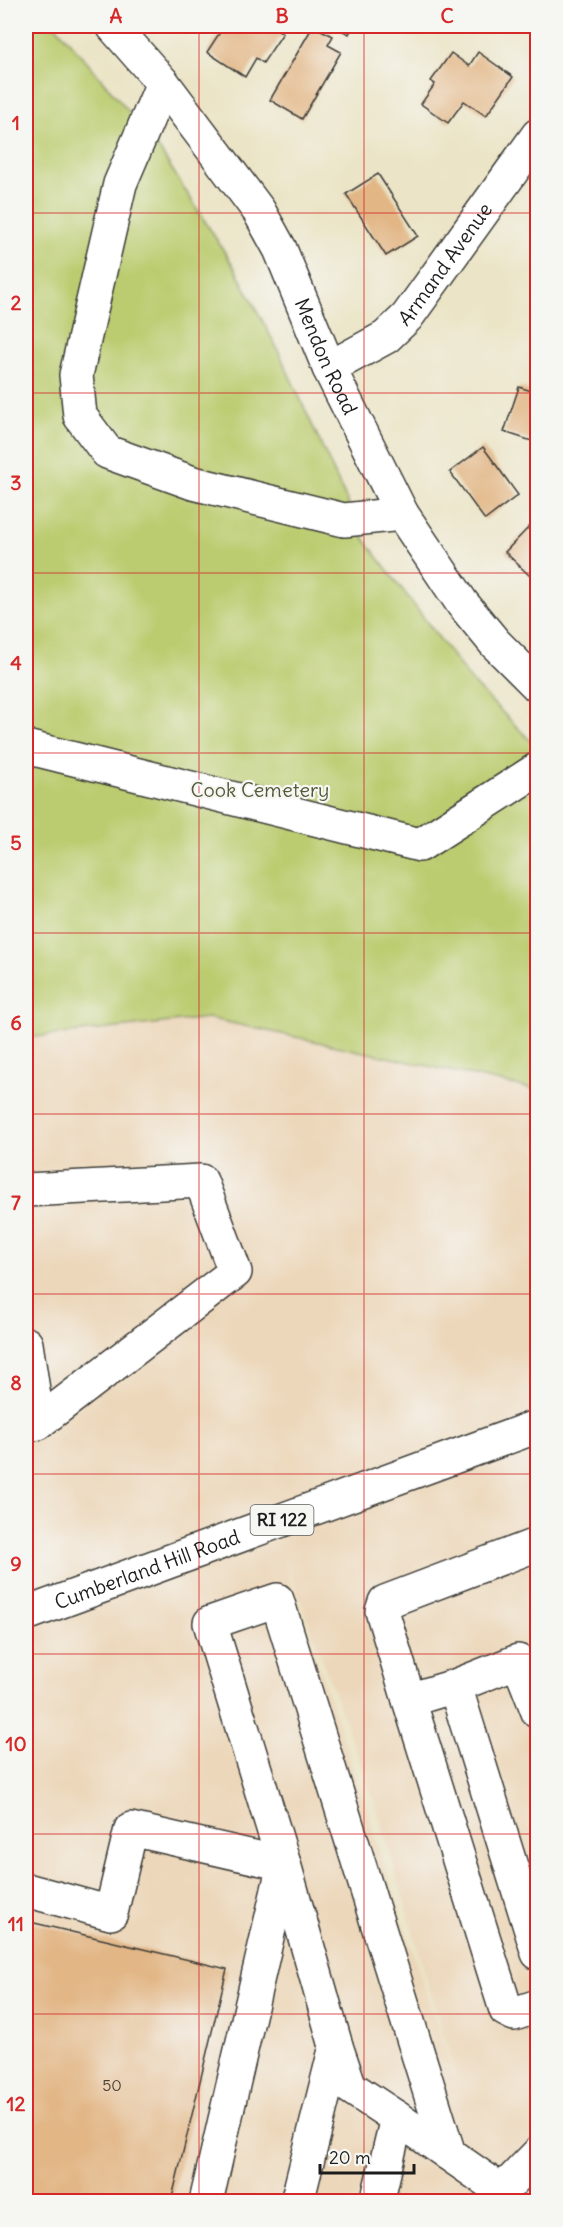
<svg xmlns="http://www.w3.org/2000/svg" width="563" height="2227" font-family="Delius,sans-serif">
<rect width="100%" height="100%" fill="#f6f6f2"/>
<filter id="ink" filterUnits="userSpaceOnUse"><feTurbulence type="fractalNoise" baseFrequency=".0167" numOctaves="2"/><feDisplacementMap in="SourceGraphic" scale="12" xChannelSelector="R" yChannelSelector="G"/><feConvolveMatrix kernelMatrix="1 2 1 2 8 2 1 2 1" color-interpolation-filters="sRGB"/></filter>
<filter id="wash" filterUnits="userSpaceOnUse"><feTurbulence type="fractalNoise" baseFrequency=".008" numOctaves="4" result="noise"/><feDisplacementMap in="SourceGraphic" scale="24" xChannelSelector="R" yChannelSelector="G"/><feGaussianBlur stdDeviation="1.35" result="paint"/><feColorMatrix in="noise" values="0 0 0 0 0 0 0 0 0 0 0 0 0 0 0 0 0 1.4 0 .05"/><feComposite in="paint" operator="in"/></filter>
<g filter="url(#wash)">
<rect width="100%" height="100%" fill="#ebe4c6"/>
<path fill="#ecd7ba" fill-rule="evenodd" d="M208 1018 537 1090V2201H26V1038ZM277 1538 377 1808 455 2077H454Z"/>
<polygon fill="#bbcc6f" stroke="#6c7446" stroke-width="1.5" points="26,26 56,26 154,141 234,267 276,346 365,540 473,683 537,747 537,1090 208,1018 26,1038"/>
<g id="blocks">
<g fill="#e2b685">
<polygon points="224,26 272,26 283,33 263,63 256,58 245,77 207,52"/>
<polygon points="313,26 333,36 328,45 341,52 302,119 270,100"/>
<polygon points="333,26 353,26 349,34"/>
<polygon points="478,52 513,77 486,116 464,101 448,123 421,104 435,84 431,81 451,53 469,66"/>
<polygon points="378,174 418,236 386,256 346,194"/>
<polygon points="519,387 538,393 538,443 504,432"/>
<polygon points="483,447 518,495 485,520 450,472"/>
<polygon points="530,526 538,534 538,568 530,576 505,552"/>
<polygon points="26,1921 227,1969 171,2202 26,2202"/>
</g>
</g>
</g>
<g filter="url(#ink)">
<use href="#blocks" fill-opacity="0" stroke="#3b3a36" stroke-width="1.5"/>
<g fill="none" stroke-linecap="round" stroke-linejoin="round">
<defs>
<g id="minor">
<polyline points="163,83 120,184 76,375 80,416 107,452 193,483 344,520 402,514"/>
<path id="s1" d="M329 368 386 337 407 317 538 135"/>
<polyline points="26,747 420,845 538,769"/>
<polyline points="26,1190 201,1181 235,1272 38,1423 26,1425"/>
<polyline points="26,1344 38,1423"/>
<polyline points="455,1686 538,1953"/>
<polyline points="409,1700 382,1611 385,1602 538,1544"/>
<polyline points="538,1712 518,1661 455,1686 409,1700 506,2010 514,2014 538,2006"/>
<polyline points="26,1890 111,1913 131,1829 284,1864 206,2202"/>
<polyline points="397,2118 350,2087 336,2046 284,1864 210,1623 277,1600 449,2154"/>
<polyline points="297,2202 336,2046"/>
<polyline points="377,2202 397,2118 502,2191"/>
<polyline points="496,2202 502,2191 538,2154"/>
</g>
<g id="major">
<path id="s2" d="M113 26 163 83 259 211 280 249 329 368 402 514 462 603 495 643 538 686"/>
<path id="s3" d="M26 1614 538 1426"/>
</g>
</defs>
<use href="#minor" stroke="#3b3a36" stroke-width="36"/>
<use href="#major" stroke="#3b3a36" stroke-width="36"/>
<use href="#minor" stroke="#fff" stroke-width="33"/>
<use href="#major" stroke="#fff" stroke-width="33"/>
</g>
</g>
<path fill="none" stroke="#d62828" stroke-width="1.5" stroke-opacity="0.55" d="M199 26V2202M364 26V2202M26 213H538M26 393H538M26 573H538M26 753H538M26 933H538M26 1114H538M26 1294H538M26 1474H538M26 1654H538M26 1834H538M26 2014H538"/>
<g text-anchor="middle" stroke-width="4.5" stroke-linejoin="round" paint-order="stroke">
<g font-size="16" fill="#4e4236">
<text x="112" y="2091">50</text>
</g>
<rect fill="#f6f6f2" stroke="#5d5d5c" stroke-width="1.5" x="250.5" y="1505" width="63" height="30" rx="4.5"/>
<g font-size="18" font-weight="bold" fill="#1c1c1c">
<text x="282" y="1526">RI 122</text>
</g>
<g font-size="20" fill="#1c1c1c" stroke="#f6f6f2">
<text dy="7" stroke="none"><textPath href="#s1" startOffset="159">Armand Avenue</textPath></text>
<text dy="7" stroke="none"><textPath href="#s2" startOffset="396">Mendon Road</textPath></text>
<text dy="7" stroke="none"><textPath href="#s3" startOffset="129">Cumberland Hill Road</textPath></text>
</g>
<g font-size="20" fill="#545a39" stroke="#f6f6f2">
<text x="260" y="797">Cook Cemetery</text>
</g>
</g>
<rect width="563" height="2227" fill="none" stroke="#f6f6f2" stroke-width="66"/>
<path d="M320 2164v9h94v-9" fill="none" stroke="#1c1c1c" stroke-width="3"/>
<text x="329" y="2164" font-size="18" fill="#1c1c1c" stroke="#f6f6f2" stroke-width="4.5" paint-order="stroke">20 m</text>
<rect x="33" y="33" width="497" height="2161" fill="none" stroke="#d62828" stroke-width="2"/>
<g font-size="20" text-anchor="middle" font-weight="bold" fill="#d62828">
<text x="116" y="23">A</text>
<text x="282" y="23">B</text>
<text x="447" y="23">C</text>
<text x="16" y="130">1</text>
<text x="16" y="310">2</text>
<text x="16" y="490">3</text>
<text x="16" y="670">4</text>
<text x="16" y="850">5</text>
<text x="16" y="1030">6</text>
<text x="16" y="1210">7</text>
<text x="16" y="1390">8</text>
<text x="16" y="1571">9</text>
<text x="16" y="1751">10</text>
<text x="16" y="1931">11</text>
<text x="16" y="2111">12</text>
</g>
</svg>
